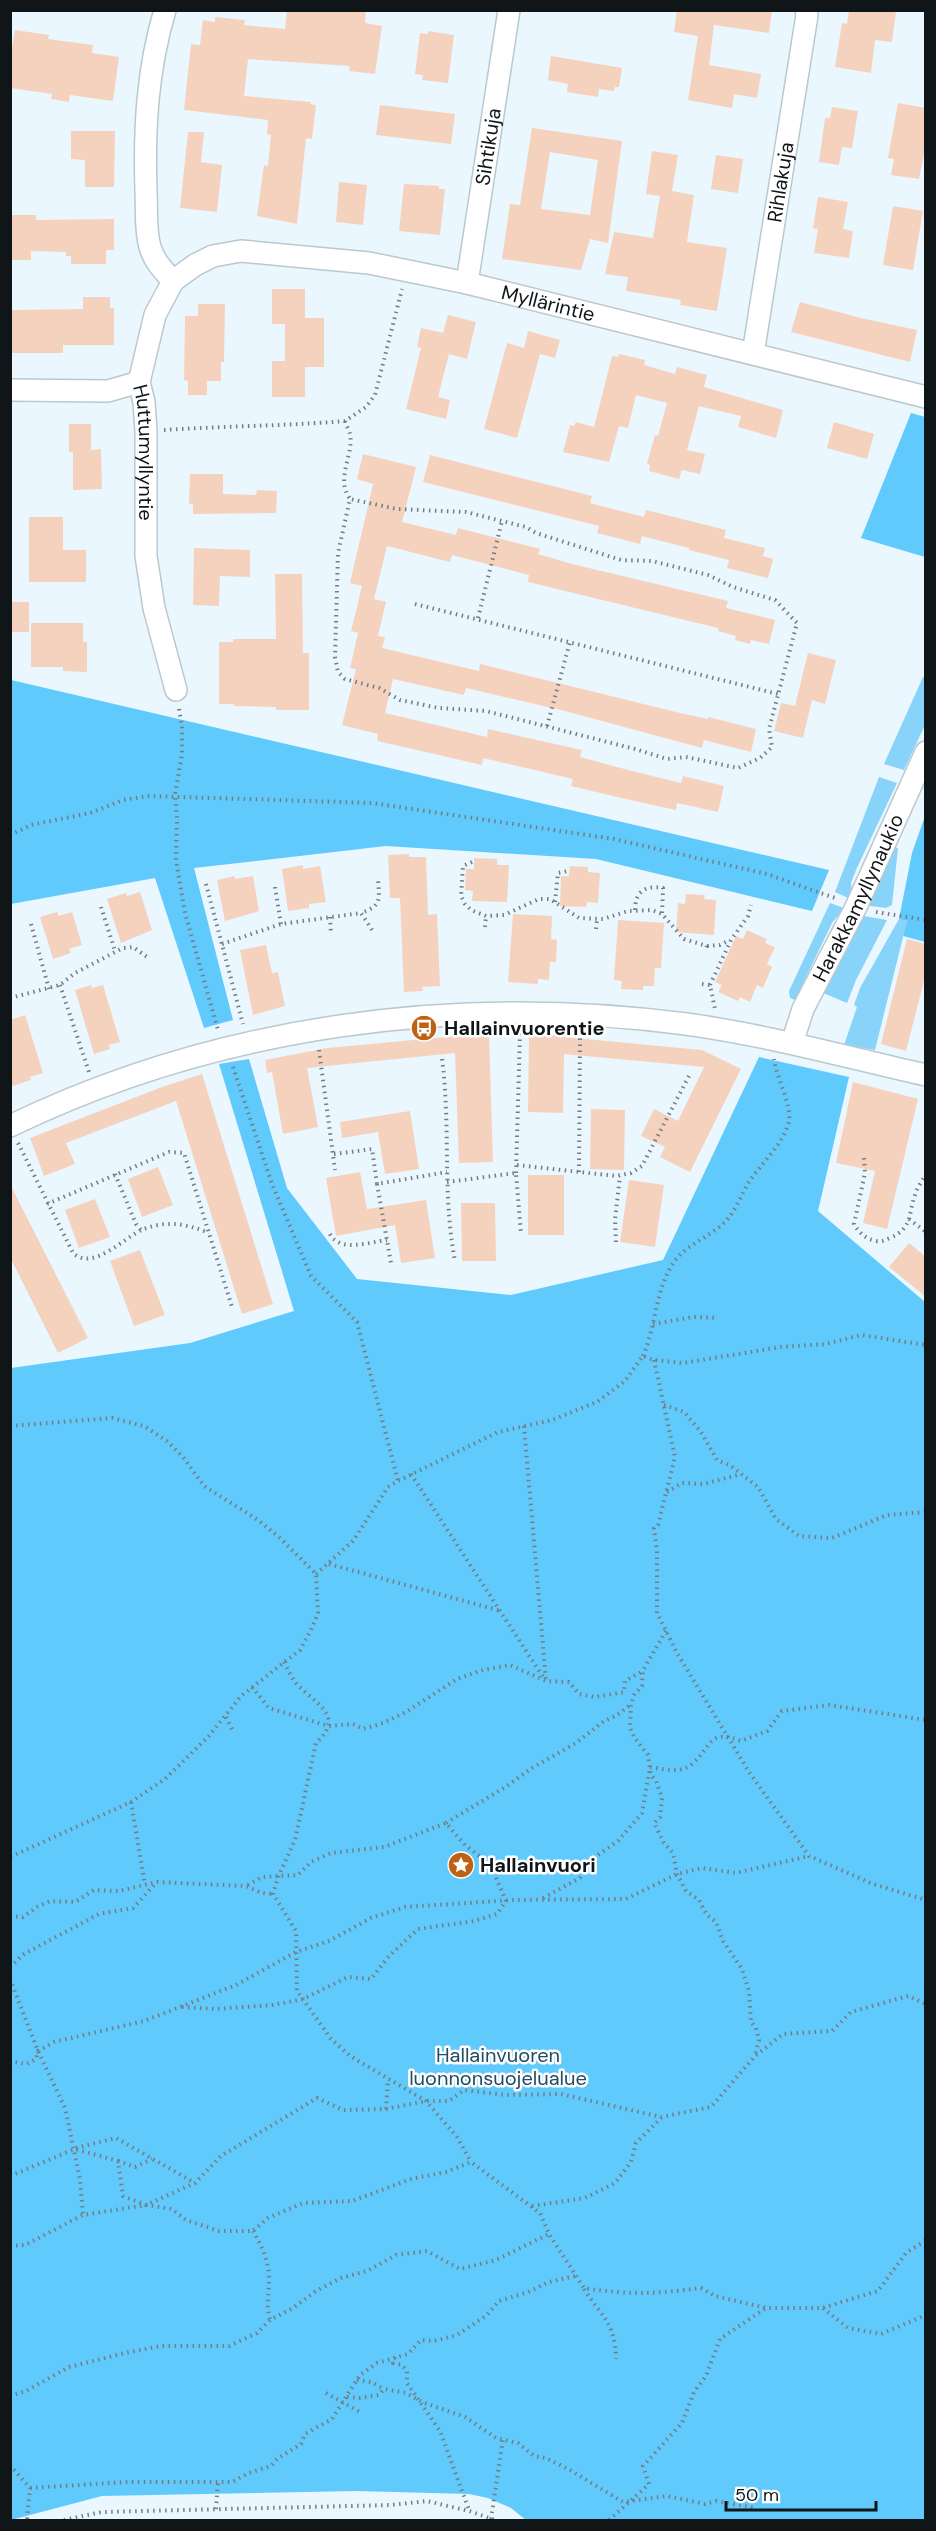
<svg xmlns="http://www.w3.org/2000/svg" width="936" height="2531" font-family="'DM Sans',sans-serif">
<rect width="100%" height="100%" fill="#ebf7fe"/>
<g fill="#88d3f9">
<polygon points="923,677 925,678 925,725 904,770 884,764"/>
<polygon points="879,777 897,783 856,870 851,883 852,895 848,898 835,892"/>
<polygon points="891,847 898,848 892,905 886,908 863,905"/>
<polygon points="830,903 844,908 832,923 795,1000 790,998 789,991"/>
<polygon points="858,915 887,920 856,980 847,1003 821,992"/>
<polygon points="899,919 907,921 875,1050 844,1045 857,1007 854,1005 860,988"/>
</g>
<g fill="#5fcafb">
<polygon points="911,413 925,417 925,557 861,538"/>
<polygon points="11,680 829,870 812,911 596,859 386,846 194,868 233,1020 204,1028 155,878 11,904"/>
<polygon points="925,816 925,942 903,936 907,921 899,919 912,853"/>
<polygon points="759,1057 849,1077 818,1211 925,1302 925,2520 526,2520 511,2508 488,2498 469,2494 357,2491 102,2496 11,2520 11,1368 190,1343 294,1311 219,1064 249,1059 287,1188 357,1279 511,1295 663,1260"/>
</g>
<g fill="#f5d2be" fill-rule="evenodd">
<polygon points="287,10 366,10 365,23 382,26 375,74 349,71 350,66 248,59 244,96 311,102 310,104 316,105 312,139 306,138 297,224 257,216 264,165 268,166 271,135 267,134 268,120 184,110 191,44 200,45 203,20 215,22 215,17 245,20 244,25 285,29"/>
<polygon points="677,10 772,10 769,33 714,25 709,65 761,74 757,98 734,94 732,108 688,100 698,36 674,32"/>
<polygon points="849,10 896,12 892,42 875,40 871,73 835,67 842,23 847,24"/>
<polygon points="15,30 49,35 48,39 93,45 92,53 119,57 113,101 70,95 69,102 51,99 52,94 10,88 10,60"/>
<polygon points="428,31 454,35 448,83 422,80 423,75 415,74 420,33 428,34"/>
<polygon points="551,56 622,68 619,87 615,87 614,91 599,89 598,97 567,92 568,84 548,80"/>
<polygon points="898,103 926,108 926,143 919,179 891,175 894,159 888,158"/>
<polygon points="380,105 455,114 451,144 376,135"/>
<polygon points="832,107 858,111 852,148 842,147 839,165 819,162 825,118 830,118"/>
<path d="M532 128 622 141 608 243 590 239 581 270 502 259 510 204 520 205ZM550 152 598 160 590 215 541 209Z"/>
<polygon points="71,131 115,131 114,187 85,187 85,160 71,159"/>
<polygon points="188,132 204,132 201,162 222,165 217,212 180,208"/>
<polygon points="652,151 678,155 672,191 694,195 687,242 727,248 717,311 680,305 681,300 626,291 628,277 605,274 614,232 653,238 660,196 646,194"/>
<polygon points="716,155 743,159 738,193 711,189"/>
<polygon points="339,182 367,185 363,225 336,222"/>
<polygon points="404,184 439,186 439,189 445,189 440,235 399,231"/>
<polygon points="818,197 848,202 843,229 853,231 849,258 814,253 818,229 813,228"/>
<polygon points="893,206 923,211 913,270 883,265"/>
<polygon points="10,215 36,215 36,220 114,219 114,250 106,250 106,264 71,264 71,256 66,256 66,252 31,251 31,260 10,260"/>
<polygon points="272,289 305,289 305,318 324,318 324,367 305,367 305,397 272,397 272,361 285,361 285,324 272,324"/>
<polygon points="83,297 110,297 110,308 114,308 114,345 63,345 63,353 10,353 10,310 83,309"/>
<polygon points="800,302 861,318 917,330 910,362 791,332"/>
<polygon points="198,304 225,304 224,362 221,362 221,381 207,381 207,395 188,395 188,381 184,380 185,316 198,316"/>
<polygon points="448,315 476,322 467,359 449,354 438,397 450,400 446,419 406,409 421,348 417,347 421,328 443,333"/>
<polygon points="528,331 560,340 555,358 540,354 517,438 484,429 507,343 524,348"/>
<polygon points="619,354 645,360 644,365 675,374 677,367 707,375 704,387 783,410 776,438 738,427 741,416 699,406 687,450 705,454 700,474 682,470 679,479 649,471 650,465 647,464 655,435 658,436 667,403 636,395 628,428 619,426 609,462 563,452 570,425 574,426 576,422 594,427 612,356 618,357"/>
<polygon points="834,422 874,434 867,459 827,448"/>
<polygon points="69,424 91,424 91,450 101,449 102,489 73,490 73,452 69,452"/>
<polygon points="363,454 416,467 402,522 456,535 458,528 540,549 538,554 572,564 728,601 726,608 775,620 769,644 751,640 750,644 735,640 736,636 718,631 718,628 528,582 529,575 452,555 450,562 387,546 374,599 386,602 378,636 385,637 382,648 479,671 480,664 676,712 708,719 708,717 756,729 751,752 704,740 702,748 561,710 466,688 464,695 393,679 385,713 487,737 488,729 582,750 580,757 632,771 681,783 683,776 724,786 718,812 677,803 676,810 626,799 571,786 573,779 483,758 482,765 430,753 377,741 378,734 342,725 356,669 350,668 358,633 351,631 362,586 350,583 373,484 357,479"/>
<polygon points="430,455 592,496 590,503 644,517 646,510 726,530 724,538 765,548 763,556 773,559 768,578 727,568 729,560 689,550 689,548 642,536 640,544 597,533 599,526 423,482"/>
<polygon points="190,474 223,474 223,494 256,495 257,490 277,491 276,513 193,514 193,504 189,504"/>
<polygon points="29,517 63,517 63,550 86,550 86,582 29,582"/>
<polygon points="194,548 250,550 250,577 220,576 219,606 193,605"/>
<polygon points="275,574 302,574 303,653 309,653 309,710 276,710 276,707 234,706 234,704 219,704 219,642 233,642 233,639 276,639"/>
<rect x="11" y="602" width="18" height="30"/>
<polygon points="31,623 83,623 83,642 87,642 87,672 63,671 63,667 31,667"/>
<polygon points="808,653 836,660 825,704 812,700 803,738 774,731 781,703 795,706"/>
<polygon points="409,854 409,857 426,857 428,915 437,914 440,986 422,987 423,991 404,992 400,898 390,898 388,855"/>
<polygon points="474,858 497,859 497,865 509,865 507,902 472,901 473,891 465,890 466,869 474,869"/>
<polygon points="303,865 303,869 320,866 326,902 309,904 309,908 288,911 282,869"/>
<polygon points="570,866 588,867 588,872 600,873 598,903 587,902 586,907 560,906 561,876 569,876"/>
<polygon points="235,876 235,879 253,876 259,911 225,921 217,880"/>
<polygon points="140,892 152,930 121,943 107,899 126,893 127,896"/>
<polygon points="686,894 705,895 704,899 716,900 714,935 676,932 678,903 685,904"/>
<polygon points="57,912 59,916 72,912 82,945 69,949 71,953 53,959 40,917"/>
<polygon points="513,914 552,916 551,939 557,940 556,962 550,962 549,980 538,979 538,984 508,982"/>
<polygon points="618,920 664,923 661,968 655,968 654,986 643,986 643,990 621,989 622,981 614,980"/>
<polygon points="747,930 767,939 765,943 775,947 767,964 772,967 763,988 757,985 750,1002 740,997 738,1001 718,992 722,985 715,982 736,936 743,939"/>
<polygon points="907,939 926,944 926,973 906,1051 881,1044"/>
<polygon points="266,945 272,973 278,972 285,1006 253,1015 240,950"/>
<polygon points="91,985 92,988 103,985 120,1042 109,1045 110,1049 94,1054 75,990"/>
<polygon points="25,1015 43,1073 30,1077 31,1080 10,1087 10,1020"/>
<polygon points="489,1033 493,1162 459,1163 455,1053 307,1068 318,1127 283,1134 272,1072 267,1073 265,1060 327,1048"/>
<polygon points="529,1034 565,1035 564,1037 702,1050 741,1069 690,1172 660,1157 665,1147 641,1136 654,1109 678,1121 704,1067 564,1054 563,1113 528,1112"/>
<polygon points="202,1074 273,1304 242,1314 176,1101 66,1143 75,1164 44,1176 30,1138 162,1087"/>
<polygon points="853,1082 918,1099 887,1229 863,1223 875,1171 836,1163"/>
<polygon points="591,1109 625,1110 624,1170 590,1169"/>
<polygon points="410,1111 419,1169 385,1174 378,1132 342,1138 340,1122"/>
<polygon points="158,1167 173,1205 142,1217 128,1179"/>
<polygon points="360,1172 367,1209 426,1200 435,1258 401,1263 395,1225 336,1236 326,1178"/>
<rect x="528" y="1175" width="36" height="60"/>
<polygon points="629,1180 664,1185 655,1247 620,1242"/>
<polygon points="10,1184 88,1338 58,1353 10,1257"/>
<polygon points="95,1199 110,1237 79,1248 65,1210"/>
<polygon points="461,1203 495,1203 496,1261 462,1261"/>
<polygon points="909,1243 926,1257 926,1297 889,1267"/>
<polygon points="140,1250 165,1315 134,1326 110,1261"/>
</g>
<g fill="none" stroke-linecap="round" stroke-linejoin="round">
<defs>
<g id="minor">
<path id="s1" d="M165 10C147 71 144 129 146 192 147 211 145 229 150 247 154 261 163 270 173 281L155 315 139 382 144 402 146 431V556L154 608 176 690"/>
<path id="s2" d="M173 281 195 265 213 256 241 251 369 263 467 283 926 397"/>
<path id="s3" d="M467 283 509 10"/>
<path id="s4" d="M753 354 807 15 806 10"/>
<polyline points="10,390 108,391 139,382"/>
<path id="s5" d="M792 1043 803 1009 856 907 926 752"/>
<path d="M10 1126C219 1025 457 994 686 1024 767 1035 846 1057 926 1075"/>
</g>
</defs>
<use href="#minor" stroke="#bac8d0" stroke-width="24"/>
<g stroke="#757d82" stroke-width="4" stroke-dasharray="1.5 4.5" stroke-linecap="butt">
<path d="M345 421C346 425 349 430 350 434 354 456 335 478 350 499L338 553 335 657 338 672 345 679 379 688 400 700 439 708 486 711 635 749 667 759 686 757 738 768 760 758 772 747 769 729 797 623 775 600 733 587 708 575 652 561 621 560 536 533 526 527 466 512 397 509 350 499"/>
<path d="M164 430C224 426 284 426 345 421L366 407 375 395 402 289"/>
<polyline points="415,604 778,694"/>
<polyline points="478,618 502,521"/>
<polyline points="179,709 182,726 182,754 175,795 177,818 176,860 185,913 218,1030"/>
<polyline points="547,726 570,642"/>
<polyline points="10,835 31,825 90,813 123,800 148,796 372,803 614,839 767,874 838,899"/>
<polyline points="472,862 463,866 461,896 465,904 471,910 486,916 504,915 539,899 550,899 579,918 603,919 628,911 652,910 662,914 684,939 707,946 706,950"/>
<polyline points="206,884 243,1024"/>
<polyline points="275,887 281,924"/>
<polyline points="555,902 558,873 568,871"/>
<polyline points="101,907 115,951"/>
<path d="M635 910C635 892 645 885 663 888L662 914"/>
<polyline points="876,912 926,920"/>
<polyline points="330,917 331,934"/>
<polyline points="31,924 49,989"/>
<polyline points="485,927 486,916"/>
<polyline points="596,929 597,920"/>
<path d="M372 930 361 913C383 905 379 899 378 878"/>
<polyline points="222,944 281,924 361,913"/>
<polyline points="707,946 720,945 730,940"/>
<polyline points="702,984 710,985 715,1009"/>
<polyline points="60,985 89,1072"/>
<polyline points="710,985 731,940 748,916 751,905"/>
<polyline points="10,998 60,985 75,973 123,948 133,947 150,959"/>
<polyline points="319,1050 335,1170"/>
<path d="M442 1059C451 1126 442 1194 455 1261"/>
<polyline points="233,1067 272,1184 311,1276 357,1322 398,1481"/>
<path d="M18 1143 73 1253C94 1272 125 1236 144 1229 167 1220 187 1224 209 1233"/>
<polyline points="334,1154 372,1149 377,1184 447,1172"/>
<path d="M864 1158 865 1173 854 1224C859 1233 866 1239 876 1241 882 1242 885 1240 890 1238 913 1228 908 1214 915 1195 917 1188 922 1181 926 1174"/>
<polyline points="517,1165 616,1176 631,1173 642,1166 690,1074"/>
<polyline points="579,1172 580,1032"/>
<polyline points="516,1173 520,1033"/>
<polyline points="115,1174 136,1224 141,1230"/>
<polyline points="447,1182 516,1173 521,1234"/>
<polyline points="377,1184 391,1263"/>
<polyline points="47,1204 169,1152 184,1153 232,1307"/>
<polyline points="909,1219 926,1232"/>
<path d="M330 1234C340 1253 369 1242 387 1240"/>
<polyline points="616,1242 615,1220 620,1176"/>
<polyline points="653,1324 693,1317 718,1318"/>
<path d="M643 1356C656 1327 655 1292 672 1265 685 1244 709 1238 725 1222 736 1211 741 1194 749 1182 760 1165 785 1142 789 1121 792 1105 776 1077 774 1059"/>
<polyline points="654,1360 675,1457 658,1525 654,1528 657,1552 657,1613 677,1653 749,1772 809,1856 873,1884 926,1900"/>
<polyline points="664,1405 684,1412 701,1432 717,1460 731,1466 758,1487 776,1519 799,1536 832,1538 887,1515 926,1512"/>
<polyline points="10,1426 112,1418 144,1426 167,1441 183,1457 204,1486 258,1520 280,1538 316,1574 318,1613 311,1630 300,1650 241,1696 209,1736 165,1779 131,1802 10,1857"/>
<polyline points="524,1426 546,1681"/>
<polyline points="411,1474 545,1680"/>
<polyline points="667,1492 682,1483 704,1484 741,1474"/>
<polyline points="329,1564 501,1611"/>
<polyline points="316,1574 353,1541 388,1487 398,1481 498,1432 552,1420 597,1402 625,1381 643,1356 654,1360 683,1363 781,1347 826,1344 861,1335 926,1345"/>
<polyline points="666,1631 643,1670 642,1686 634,1695 631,1705 630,1728 634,1737 648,1755 651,1775 656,1781 662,1798 660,1817 654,1823 664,1843 673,1853 677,1874 686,1891 699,1900 707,1915 716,1922 723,1941 742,1969 749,1991 751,2022 756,2028 759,2040 755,2055"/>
<path d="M284 1662C288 1669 291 1677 296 1683 313 1703 347 1715 316 1743L295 1840 278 1877 273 1894 296 1931 297 1991 331 2039 350 2056 426 2101 457 2137 471 2162"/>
<polyline points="252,1687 269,1708 329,1726 353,1724 363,1729 383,1723 406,1712 457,1679 483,1670 510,1665 546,1681 569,1682 579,1694 594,1697 624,1692 625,1681 643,1671"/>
<polyline points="226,1717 233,1731"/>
<polyline points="131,1802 145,1885"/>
<polyline points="446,1823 507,1786 532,1768 576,1743 604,1721 616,1716 630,1705"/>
<path d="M543 1898 580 1878 592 1859 618 1841 642 1813 650 1767C663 1769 681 1774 692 1764 712 1747 708 1728 741 1741L767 1731 782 1711 829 1705 926 1720"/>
<polyline points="10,1916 23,1917 37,1907 50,1901 75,1902 94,1890 119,1891 157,1882 246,1886 262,1893 273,1894"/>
<polyline points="10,1967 24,1954 99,1914 133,1908 156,1883"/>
<polyline points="10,1979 38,2051 65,2108 80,2179 83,2215"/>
<polyline points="182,2007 215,2009 273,2005 303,1999 348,1977 371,1979 389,1956 418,1929 474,1921 497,1914 506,1901 490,1864 465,1845 446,1823 384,1847 331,1853 311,1862 298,1875 262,1877 246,1886"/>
<polyline points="10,2064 14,2062 27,2064 36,2059 38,2051 54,2042 144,2021 236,1985 296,1952 329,1941 371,1918 405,1907 513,1900 626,1899 677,1874 702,1868 736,1873 809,1856"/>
<polyline points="386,2109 388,2079"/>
<polyline points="76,2148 116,2138 195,2183"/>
<polyline points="118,2161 135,2167 152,2159"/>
<polyline points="10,2176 75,2149 118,2161 123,2196 146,2205 195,2183 221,2156 317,2098 343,2110 386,2109 426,2101 449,2101 464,2090 506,2095 561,2094 661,2117 711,2107 755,2056 783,2034 832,2031 851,2012 908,1996 926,2004"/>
<polyline points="532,2206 585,2198 615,2183 631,2162 636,2143 661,2118"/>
<path d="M253 2231C261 2244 268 2260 269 2276 270 2291 265 2304 270 2319"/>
<path d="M10 2246 25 2245 83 2215 146 2205 172 2209 186 2220 219 2231H253L268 2218 303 2203 352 2201 411 2179 446 2172 471 2162 540 2213 549 2234 584 2288C628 2295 657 2294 701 2288L715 2296 766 2308H822L878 2291 906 2253 926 2240"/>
<path d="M584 2289C602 2317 615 2322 616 2359"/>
<polyline points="823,2308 848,2328 881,2334 926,2315"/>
<polyline points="395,2357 393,2363 402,2365 407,2371 407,2383 440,2431 469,2510"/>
<polyline points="357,2380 371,2382 384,2389"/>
<polyline points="326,2393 360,2412"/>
<polyline points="10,2396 26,2391 69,2367 125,2353 161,2346 229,2346 257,2333 270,2320 293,2308 316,2291 341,2278 367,2271 396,2255 427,2251 460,2269 496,2260 549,2234"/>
<polyline points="347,2397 360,2398 379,2395 384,2389 406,2393 422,2402 465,2417 496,2438 518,2443 534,2456 546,2458 570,2470 623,2502 667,2496 705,2504 716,2501 756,2508"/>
<polyline points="10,2465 30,2488 27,2520"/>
<polyline points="30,2488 126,2482 232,2482 249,2473 271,2466 277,2459 301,2444 305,2434 332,2419 360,2375 377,2363 408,2354 421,2340 434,2341 457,2335 487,2315 499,2301 528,2292 549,2282 575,2276"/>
<polyline points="216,2509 218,2482"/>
<polyline points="491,2519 503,2439"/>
<polyline points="64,2520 102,2512 391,2505 427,2501 469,2511 495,2520"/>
<polyline points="609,2520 649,2484 643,2466 682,2423 694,2392 706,2376 720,2339 766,2308"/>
</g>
<use href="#minor" stroke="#fff" stroke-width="21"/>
</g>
<defs>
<symbol id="bus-disc" viewBox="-11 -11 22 22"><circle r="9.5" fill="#be6113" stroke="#fff"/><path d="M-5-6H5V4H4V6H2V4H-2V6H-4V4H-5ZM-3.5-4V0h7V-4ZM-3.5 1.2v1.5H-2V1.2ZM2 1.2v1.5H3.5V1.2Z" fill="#fff"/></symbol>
<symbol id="sight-disc" viewBox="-11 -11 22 22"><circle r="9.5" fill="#be6113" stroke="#fff"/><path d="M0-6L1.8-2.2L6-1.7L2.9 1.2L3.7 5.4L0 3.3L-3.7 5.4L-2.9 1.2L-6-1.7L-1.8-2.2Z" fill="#fff"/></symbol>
</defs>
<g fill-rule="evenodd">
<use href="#bus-disc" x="409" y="1013" width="30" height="30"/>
<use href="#sight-disc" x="446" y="1850" width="30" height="30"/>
</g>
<g text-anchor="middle" stroke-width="5" stroke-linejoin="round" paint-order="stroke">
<g font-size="20" fill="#101518" stroke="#fff">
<text dy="7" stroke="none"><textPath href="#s3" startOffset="138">Sihtikuja</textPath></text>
<text dy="7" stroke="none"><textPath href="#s4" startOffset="174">Rihlakuja</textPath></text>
<text dy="7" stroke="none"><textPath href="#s2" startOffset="388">Myllärintie</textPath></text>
<text dy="7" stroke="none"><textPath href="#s1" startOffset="459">Huttumyllyntie</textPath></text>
<text dy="7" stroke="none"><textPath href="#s5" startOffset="160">Harakkamyllynaukio</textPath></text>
</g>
<g font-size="20" font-weight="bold" fill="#101518" stroke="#fff" text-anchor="start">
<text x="444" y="1035">Hallainvuorentie</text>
<text x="480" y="1872">Hallainvuori</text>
</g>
<g font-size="20" fill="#204d61" stroke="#fff">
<text x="498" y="2062">Hallainvuoren<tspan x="498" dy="23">luonnonsuojelualue</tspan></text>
</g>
</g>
<rect width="936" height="2531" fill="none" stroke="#101518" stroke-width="24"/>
<path d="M726 2501v9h150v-9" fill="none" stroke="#101518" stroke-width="3"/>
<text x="735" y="2501" font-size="18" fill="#101518" stroke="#ffffff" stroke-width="4.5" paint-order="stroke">50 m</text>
</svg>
